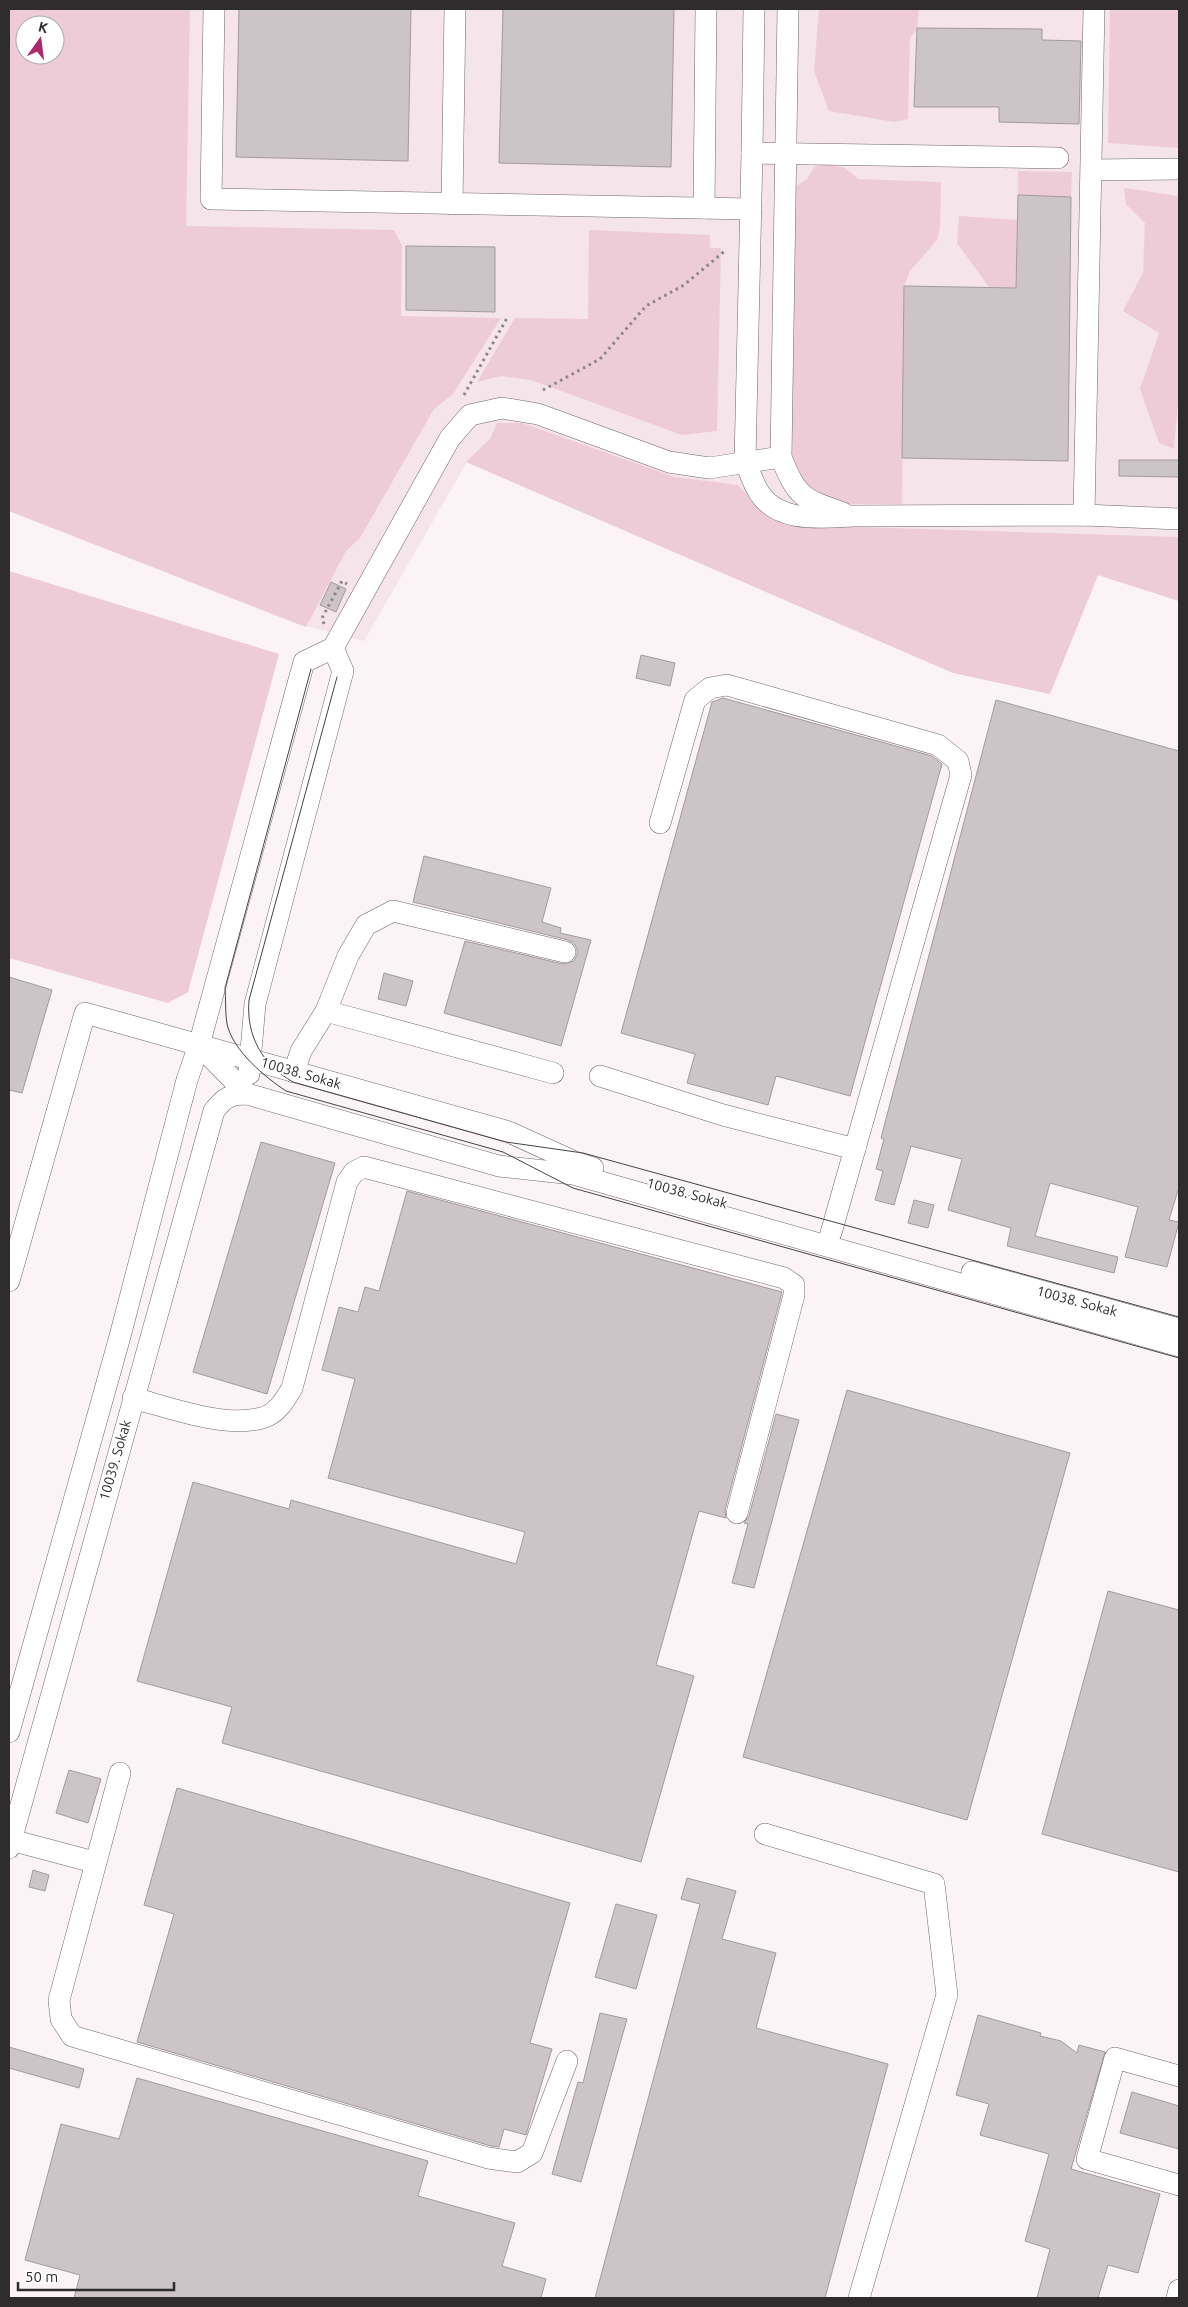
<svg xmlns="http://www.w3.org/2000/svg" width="1188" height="2307" font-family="Ubuntu,sans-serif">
<rect width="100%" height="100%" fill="#fbf3f6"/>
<path fill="#f5e4ea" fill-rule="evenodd" d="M9 9H1179V601L1098 575 1050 694 953 673 467 462 364 641 294 623 9 511ZM25 25H55V55H25Z"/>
<g fill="#edccd8" fill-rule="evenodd">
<path d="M9 9H190L186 226 394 230 402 246 401 316 501 318 453 394 434 409 360 538 346 551 306 627 9 511ZM25 25H55V55H25Z"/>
<polygon points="819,9 919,9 917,29 910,38 908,119 895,122 829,111 814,71"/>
<polygon points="1110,9 1179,9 1179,148 1108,143"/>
<polygon points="825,164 845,168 858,179 941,182 940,227 937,240 910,271 904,286 902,504 840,504 812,495 791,458 795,187 807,179 814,167"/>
<polygon points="1018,171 1072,172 1071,197 1018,195"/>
<polygon points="1124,188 1179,196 1179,391 1174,449 1159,443 1140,389 1159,333 1123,311 1143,273 1145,223 1126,204"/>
<polygon points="959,216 1017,220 1016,288 989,287 957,243"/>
<polygon points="589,230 710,235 710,248 721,248 717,431 682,435 531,380 501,376 477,382 515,318 588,319"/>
<polygon points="497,423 522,423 675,477 738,485 767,515 796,525 1179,537 1179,601 1098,575 1050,694 953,673 466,462 490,439"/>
<polygon points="9,571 279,654 188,992 168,1003 9,958"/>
</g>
<g fill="#ccc4c7" stroke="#a29a9d">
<polygon points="239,9 411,9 408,161 236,157"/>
<polygon points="503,9 674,9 671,167 499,163"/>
<polygon points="917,28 1042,29 1042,40 1081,41 1079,124 999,122 999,107 914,107"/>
<polygon points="1018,195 1071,197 1068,461 902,458 904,286 1016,288"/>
<polygon points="406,246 495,247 495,312 406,310"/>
<polygon points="1119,460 1179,460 1179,477 1119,476"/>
<polygon points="331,582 346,589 336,612 320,605"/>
<polygon points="641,655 675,663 670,686 636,678"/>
<polygon points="723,698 932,756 942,764 850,1096 776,1076 768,1105 687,1083 695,1054 621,1033 712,702"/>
<polygon points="996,700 1179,751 1179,1187 1169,1220 1179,1222 1167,1267 1125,1257 1138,1207 1050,1183 1035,1236 1118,1257 1114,1273 1007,1246 1011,1228 948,1210 962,1159 911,1146 894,1205 875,1200 883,1171 876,1169 884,1139 881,1138"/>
<polygon points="424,856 551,888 542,922 561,928 560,933 591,940 561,1046 444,1013 465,941 563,964 574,961 577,955 577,949 574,943 568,940 413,902"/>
<polygon points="384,973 413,981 406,1006 378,999"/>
<polygon points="9,977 52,990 22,1093 9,1090"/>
<polygon points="261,1142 335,1163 267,1394 193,1372"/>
<polygon points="407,1191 782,1292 725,1510 726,1518 699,1511 656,1665 694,1676 641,1862 222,1743 232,1707 137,1681 193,1482 289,1509 291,1500 516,1564 525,1532 328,1478 355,1379 322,1370 339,1307 358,1312 365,1287 379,1291"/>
<polygon points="914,1200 934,1205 928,1228 908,1223"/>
<polygon points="847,1390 1070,1453 967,1820 743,1757"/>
<polygon points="776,1414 799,1420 754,1588 732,1583 748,1524 744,1523 749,1516"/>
<polygon points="1108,1591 1179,1610 1179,1872 1042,1834"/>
<polygon points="69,1770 101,1779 88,1823 56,1813"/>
<polygon points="177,1788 570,1903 530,2043 552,2049 526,2135 504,2129 499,2147 491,2146 137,2042 174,1914 144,1905"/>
<polygon points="33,1870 49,1875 45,1891 29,1887"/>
<polygon points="687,1878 736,1891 722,1939 776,1953 756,2028 888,2064 825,2298 595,2298 700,1904 681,1899"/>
<polygon points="616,1904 657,1915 636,1989 595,1977"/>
<polygon points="600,2013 627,2019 581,2182 552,2174 578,2082 583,2083"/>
<polygon points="978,2015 1041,2033 1040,2036 1061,2041 1077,2053 1079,2045 1105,2052 1071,2169 1160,2194 1138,2273 1108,2265 1098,2298 1037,2298 1050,2249 1025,2241 1049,2154 980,2135 989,2104 956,2095"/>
<polygon points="9,2047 84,2069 79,2088 9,2068"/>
<polygon points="137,2078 428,2161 418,2196 515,2223 502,2266 546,2279 541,2298 74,2298 80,2275 25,2260 61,2124 119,2139"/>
<polygon points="1132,2092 1179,2106 1179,2149 1120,2133"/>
</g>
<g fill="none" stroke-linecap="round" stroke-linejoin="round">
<defs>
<g id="minor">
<polyline points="214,9 211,199 751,209"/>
<path d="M754 9 752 153 745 461C749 470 752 480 757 489 775 523 819 518 852 516L1084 515 1179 519"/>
<path d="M788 9 781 457C797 497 802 499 843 513"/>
<polyline points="752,153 1058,158"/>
<polyline points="1092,170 1179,169"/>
<polyline points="452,204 455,9"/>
<polyline points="704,208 706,9"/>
<polyline points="1084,515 1094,9"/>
<polyline points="660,823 695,700 710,688 727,685 938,745 958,761 961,775 831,1233"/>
<polyline points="326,1011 553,1073"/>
<polyline points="294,1072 301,1051 326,1011 348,956 366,925 393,911 565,952"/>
<polyline points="249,1074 255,1004 343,671 333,648"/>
<polyline points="600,1076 723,1115 855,1149"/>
<polyline points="247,1094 199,1045 304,662 333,648 450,438 470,415 502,408 538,414 669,462 709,468 781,457"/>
<polyline points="972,1272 1179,1329"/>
<polyline points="9,1281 85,1013 509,1132 577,1163 593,1168"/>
<path d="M133 1398C171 1408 223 1428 262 1418 277 1414 285 1400 292 1388L347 1182 354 1172 364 1167 784 1278 794 1285V1295L737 1513"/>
<polyline points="9,1732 119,1340 187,1080 199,1045"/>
<polyline points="120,1773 59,2000 61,2019 72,2036 488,2158 517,2162 532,2153 567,2061"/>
<polyline points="765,1834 934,1884 947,1995 859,2298"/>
<polyline points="11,1840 94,1862"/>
<path d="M9 1848 214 1111C224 1098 230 1094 247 1094L499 1166 573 1174 1179 1346"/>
<polyline points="1179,2076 1115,2058 1087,2159 1179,2185"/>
<polyline points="1177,2298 1179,2290"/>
</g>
</defs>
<use href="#minor" stroke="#6f676a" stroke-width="22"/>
<g stroke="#8b8688" stroke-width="3" stroke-dasharray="2.5 4" stroke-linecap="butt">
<polyline points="543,390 600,359 646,306 684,285 726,250"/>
<polyline points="464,395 507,318"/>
<polyline points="324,624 322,618 342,581 347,584"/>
</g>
<use href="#minor" stroke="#fff" stroke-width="21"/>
<g stroke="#474345" stroke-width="1">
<path d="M311 669 225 988C226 999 225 1013 227 1024 233 1051 265 1077 286 1091L503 1152 573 1188 1179 1358"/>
<path d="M337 677 249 1000C246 1036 262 1064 293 1082L506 1142 583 1153 1179 1317"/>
</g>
</g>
<g text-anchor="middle" stroke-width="4" stroke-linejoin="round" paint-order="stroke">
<g font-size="14" fill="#2f2c2d" stroke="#fff">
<text transform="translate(301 1073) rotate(16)" y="5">10038. Sokak</text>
<text transform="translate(687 1193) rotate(15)" y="5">10038. Sokak</text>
<text transform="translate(1077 1301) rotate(15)" y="5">10038. Sokak</text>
<text transform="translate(115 1460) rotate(-74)" y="5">10039. Sokak</text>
</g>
</g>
<rect width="1188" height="2307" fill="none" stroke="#2f2c2d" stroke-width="20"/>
<g transform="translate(40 40) rotate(14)"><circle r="24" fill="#ffffff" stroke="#acabab"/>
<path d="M0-4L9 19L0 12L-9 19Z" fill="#ae286f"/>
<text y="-8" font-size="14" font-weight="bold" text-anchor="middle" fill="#2f2c2d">K</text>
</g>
<path d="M18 2282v8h156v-8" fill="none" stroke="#2f2c2d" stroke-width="2.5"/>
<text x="25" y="2282" font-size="15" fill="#2f2c2d" stroke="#ffffff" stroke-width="4" paint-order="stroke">50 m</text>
</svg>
